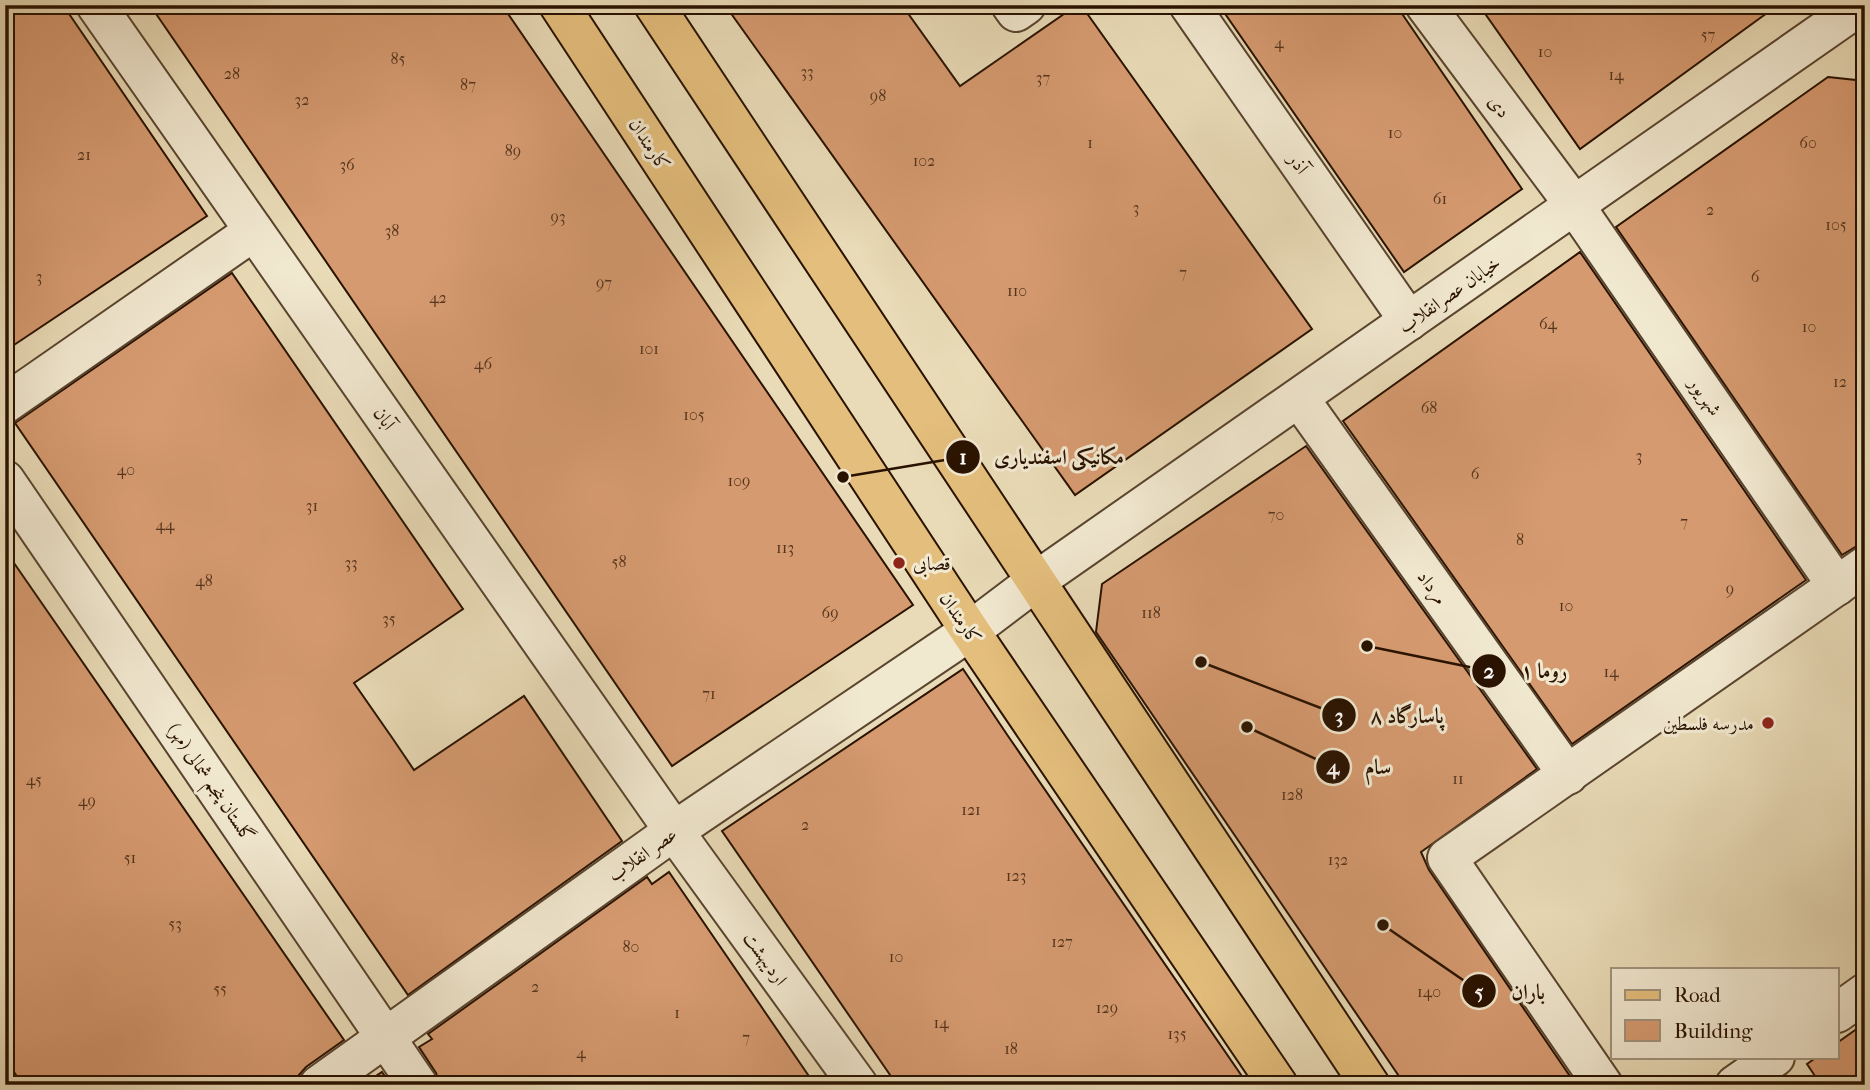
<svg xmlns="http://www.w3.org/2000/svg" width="1870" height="1090" font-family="'IM FELL French Canon',Amiri,serif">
<rect width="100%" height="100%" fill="#e9dbb7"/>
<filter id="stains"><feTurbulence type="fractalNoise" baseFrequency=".00286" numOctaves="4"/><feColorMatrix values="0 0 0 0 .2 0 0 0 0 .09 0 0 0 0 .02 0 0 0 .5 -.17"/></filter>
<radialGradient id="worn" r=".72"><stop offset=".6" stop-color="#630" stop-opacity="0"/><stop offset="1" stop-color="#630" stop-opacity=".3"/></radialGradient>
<g fill="#d69a70" stroke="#291200" stroke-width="2">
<polygon points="5,5 63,5 207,216 5,351"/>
<polygon points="150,5 502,5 913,605 672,766"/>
<polygon points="725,5 902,5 960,86 1077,5 1081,5 1312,329 1075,495"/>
<polygon points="1219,5 1396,5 1522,189 1404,272"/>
<polygon points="1479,5 1778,5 1580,149"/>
<polygon points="1828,77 1865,81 1865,541 1842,555 1616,227"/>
<polygon points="1580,252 1806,580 1572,744 1343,421"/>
<polygon points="232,273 463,609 354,683 393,739 414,770 524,696 622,841 408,995 15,423"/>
<polygon points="1306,446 1537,769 1421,852 1429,870 1576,1085 1405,1085 1096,632 1102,584"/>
<polygon points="5,550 344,1040 306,1067 299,1075 298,1085 23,1085 5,1059"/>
<polygon points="963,669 1008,736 1248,1085 897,1085 722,831"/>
<polygon points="669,872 815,1085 440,1085 436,1073 419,1047 432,1039 428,1034 647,877 652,884"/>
<polygon points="1865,1023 1865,1085 1821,1085 1807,1064 1817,1057 1837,1057 1837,1043"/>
<polygon points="382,1072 391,1085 357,1085 368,1077 370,1080"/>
</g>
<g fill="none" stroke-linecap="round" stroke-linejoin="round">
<defs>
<g id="minor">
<polyline points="96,5 674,831 858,1085"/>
<polyline points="1011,5 1016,12 1026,5"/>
<polyline points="1189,5 1409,321"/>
<polyline points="1425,5 1575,206 1837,586"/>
<polyline points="1299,398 1568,775"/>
<polyline points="5,404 254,231"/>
<polyline points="5,480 418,1085"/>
<polyline points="1837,1013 1865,993"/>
<polyline points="319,1085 674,831 970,631 1036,581 1861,5"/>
<polyline points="1603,1085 1447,858 1865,566"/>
<polyline points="1735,1085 1775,1057"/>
</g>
<g id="major">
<polyline points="559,5 970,631 1278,1085"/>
<polyline points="654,5 1370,1085"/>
</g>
</defs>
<use href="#minor" stroke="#59442e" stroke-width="42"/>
<use href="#major" stroke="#291200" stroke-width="42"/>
<use href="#minor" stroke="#f1e8d0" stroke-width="38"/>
<use href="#major" stroke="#e4be7c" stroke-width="38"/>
</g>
<g fill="#8f2418" stroke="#f1e8d0" stroke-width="2.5">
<circle cx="899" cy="563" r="7"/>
<circle cx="1768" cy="723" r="7"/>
</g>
<g text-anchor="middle" stroke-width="6" stroke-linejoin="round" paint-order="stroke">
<g font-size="16" fill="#54341c">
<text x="1708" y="40">57</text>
<text x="1279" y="48">4</text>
<text x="1545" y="57">10</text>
<text x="398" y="64">85</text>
<text x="807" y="77">33</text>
<text x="232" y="79">28</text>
<text x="1616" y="80">14</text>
<text x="1043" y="83">37</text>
<text x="468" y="90">87</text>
<text x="878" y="101">98</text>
<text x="302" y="105">32</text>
<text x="1395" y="138">10</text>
<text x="1090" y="148">1</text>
<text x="1808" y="148">60</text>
<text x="513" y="156">89</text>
<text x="84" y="160">21</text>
<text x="924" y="166">102</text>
<text x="347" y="170">36</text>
<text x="1440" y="204">61</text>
<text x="1136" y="213">3</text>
<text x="1710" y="215">2</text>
<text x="558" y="222">93</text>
<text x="1836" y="230">105</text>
<text x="392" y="236">38</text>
<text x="1183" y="278">7</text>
<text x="39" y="282">3</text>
<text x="1755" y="282">6</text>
<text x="604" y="288">97</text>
<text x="1017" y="296">110</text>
<text x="438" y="303">42</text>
<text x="1548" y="329">64</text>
<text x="1809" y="332">10</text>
<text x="649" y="354">101</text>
<text x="483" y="369">46</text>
<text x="1840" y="387">12</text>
<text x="1429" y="413">68</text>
<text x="694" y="420">105</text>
<text x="1639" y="461">3</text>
<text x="126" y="475">40</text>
<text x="1475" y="479">6</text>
<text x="739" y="486">109</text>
<text x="312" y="511">31</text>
<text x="1276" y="520">70</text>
<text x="1684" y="527">7</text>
<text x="165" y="530">44</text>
<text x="1520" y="545">8</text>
<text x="785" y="553">113</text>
<text x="619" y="567">58</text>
<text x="351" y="568">33</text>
<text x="204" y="586">48</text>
<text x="1730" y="594">9</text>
<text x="1566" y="611">10</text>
<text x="830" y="618">69</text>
<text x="1151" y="618">118</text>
<text x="389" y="624">35</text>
<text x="1611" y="677">14</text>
<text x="709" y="699">71</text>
<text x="1458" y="784">11</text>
<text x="34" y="785">45</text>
<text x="1292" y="800">128</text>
<text x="87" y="806">49</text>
<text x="971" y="815">121</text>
<text x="805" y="830">2</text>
<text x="130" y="863">51</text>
<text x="1338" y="865">132</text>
<text x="1016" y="881">123</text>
<text x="175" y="929">53</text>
<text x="1062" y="947">127</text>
<text x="631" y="952">80</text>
<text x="896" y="962">10</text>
<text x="535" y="992">2</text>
<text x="220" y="994">55</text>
<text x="1429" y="997">140</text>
<text x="1107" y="1013">129</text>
<text x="677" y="1018">1</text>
<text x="941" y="1028">14</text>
<text x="1177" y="1039">135</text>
<text x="746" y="1043">7</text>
<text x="1011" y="1054">18</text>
<text x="581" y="1058">4</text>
</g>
<g font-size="19" fill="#291200" stroke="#f1e8d0">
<text transform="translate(1500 106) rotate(53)" y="7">دی</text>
<text transform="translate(650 144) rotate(57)" y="7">کارمندان</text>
<text transform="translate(1299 163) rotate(55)" y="7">آذر</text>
<text transform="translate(1449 294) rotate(-35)" y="7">خیابان عصرانقلاب</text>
<text transform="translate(1706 396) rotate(55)" y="7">شهریور</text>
<text transform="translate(385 418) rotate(55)" y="7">آبان</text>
<text transform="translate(1433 587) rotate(54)" y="7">مرداد</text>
<text transform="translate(961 618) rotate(56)" y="7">کارمندان</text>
<text transform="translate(212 782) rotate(56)" y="7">گلستان پنجم شمالی (مهر)</text>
<text transform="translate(642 854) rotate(-35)" y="7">عصر انقلاب</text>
<text transform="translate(766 958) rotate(54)" y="7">اردیبهشت</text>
</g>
<g font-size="19" fill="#291200" stroke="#f1e8d0" text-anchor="start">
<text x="913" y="570">قصابی</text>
<text x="1754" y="730" text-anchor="end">مدرسه فلسطین</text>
</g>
</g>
<path fill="none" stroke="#291200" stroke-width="2.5" d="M843 477L963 457M1367 646L1489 671M1201 662L1339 715M1247 727L1333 767M1383 925L1479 991"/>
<g fill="#291200" stroke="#f1e8d0" stroke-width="2.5">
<circle cx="843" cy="477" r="7"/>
<circle cx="1367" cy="646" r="7"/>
<circle cx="1201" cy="662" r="7"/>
<circle cx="1247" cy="727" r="7"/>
<circle cx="1383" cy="925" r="7"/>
<circle cx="963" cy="457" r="18"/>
<circle cx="1489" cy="671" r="18"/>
<circle cx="1339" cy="715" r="18"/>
<circle cx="1333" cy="767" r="18"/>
<circle cx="1479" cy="991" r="18"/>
</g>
<g font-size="21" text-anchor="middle" font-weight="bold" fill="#fff">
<text x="963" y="464">1</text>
<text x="1489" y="678">2</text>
<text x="1339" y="723">3</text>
<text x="1333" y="774">4</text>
<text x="1479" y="999">5</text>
</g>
<g font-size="21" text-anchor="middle" font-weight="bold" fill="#291200" stroke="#f1e8d0" stroke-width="6" stroke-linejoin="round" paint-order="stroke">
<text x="1059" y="464">مکانیکی اسفندیاری</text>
<text x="1544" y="678">روما ۱</text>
<text x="1407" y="723">پاسارگاد ۸</text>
<text x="1378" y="774">سام</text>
<text x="1528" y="999">باران</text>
</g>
<rect width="1870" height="1090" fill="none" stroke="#e9dbb7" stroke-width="28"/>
<rect x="7" y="7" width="1856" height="1076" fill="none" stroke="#291200" stroke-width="3.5"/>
<rect x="14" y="14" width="1842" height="1062" fill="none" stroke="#291200" stroke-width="2"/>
<rect x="1611" y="968" width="228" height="91" fill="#f1e8d0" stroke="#a1927d" stroke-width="2"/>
<rect x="1625" y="990" width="35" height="10" fill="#e4be7c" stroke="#a1927d" stroke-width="2"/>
<text x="1674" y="1002" font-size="21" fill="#291200">Road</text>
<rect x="1625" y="1020" width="35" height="21" fill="#d69a70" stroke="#a1927d" stroke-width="2"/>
<text x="1674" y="1038" font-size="21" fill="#291200">Building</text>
<rect width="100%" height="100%" filter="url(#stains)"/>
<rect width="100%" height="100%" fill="url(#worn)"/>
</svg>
